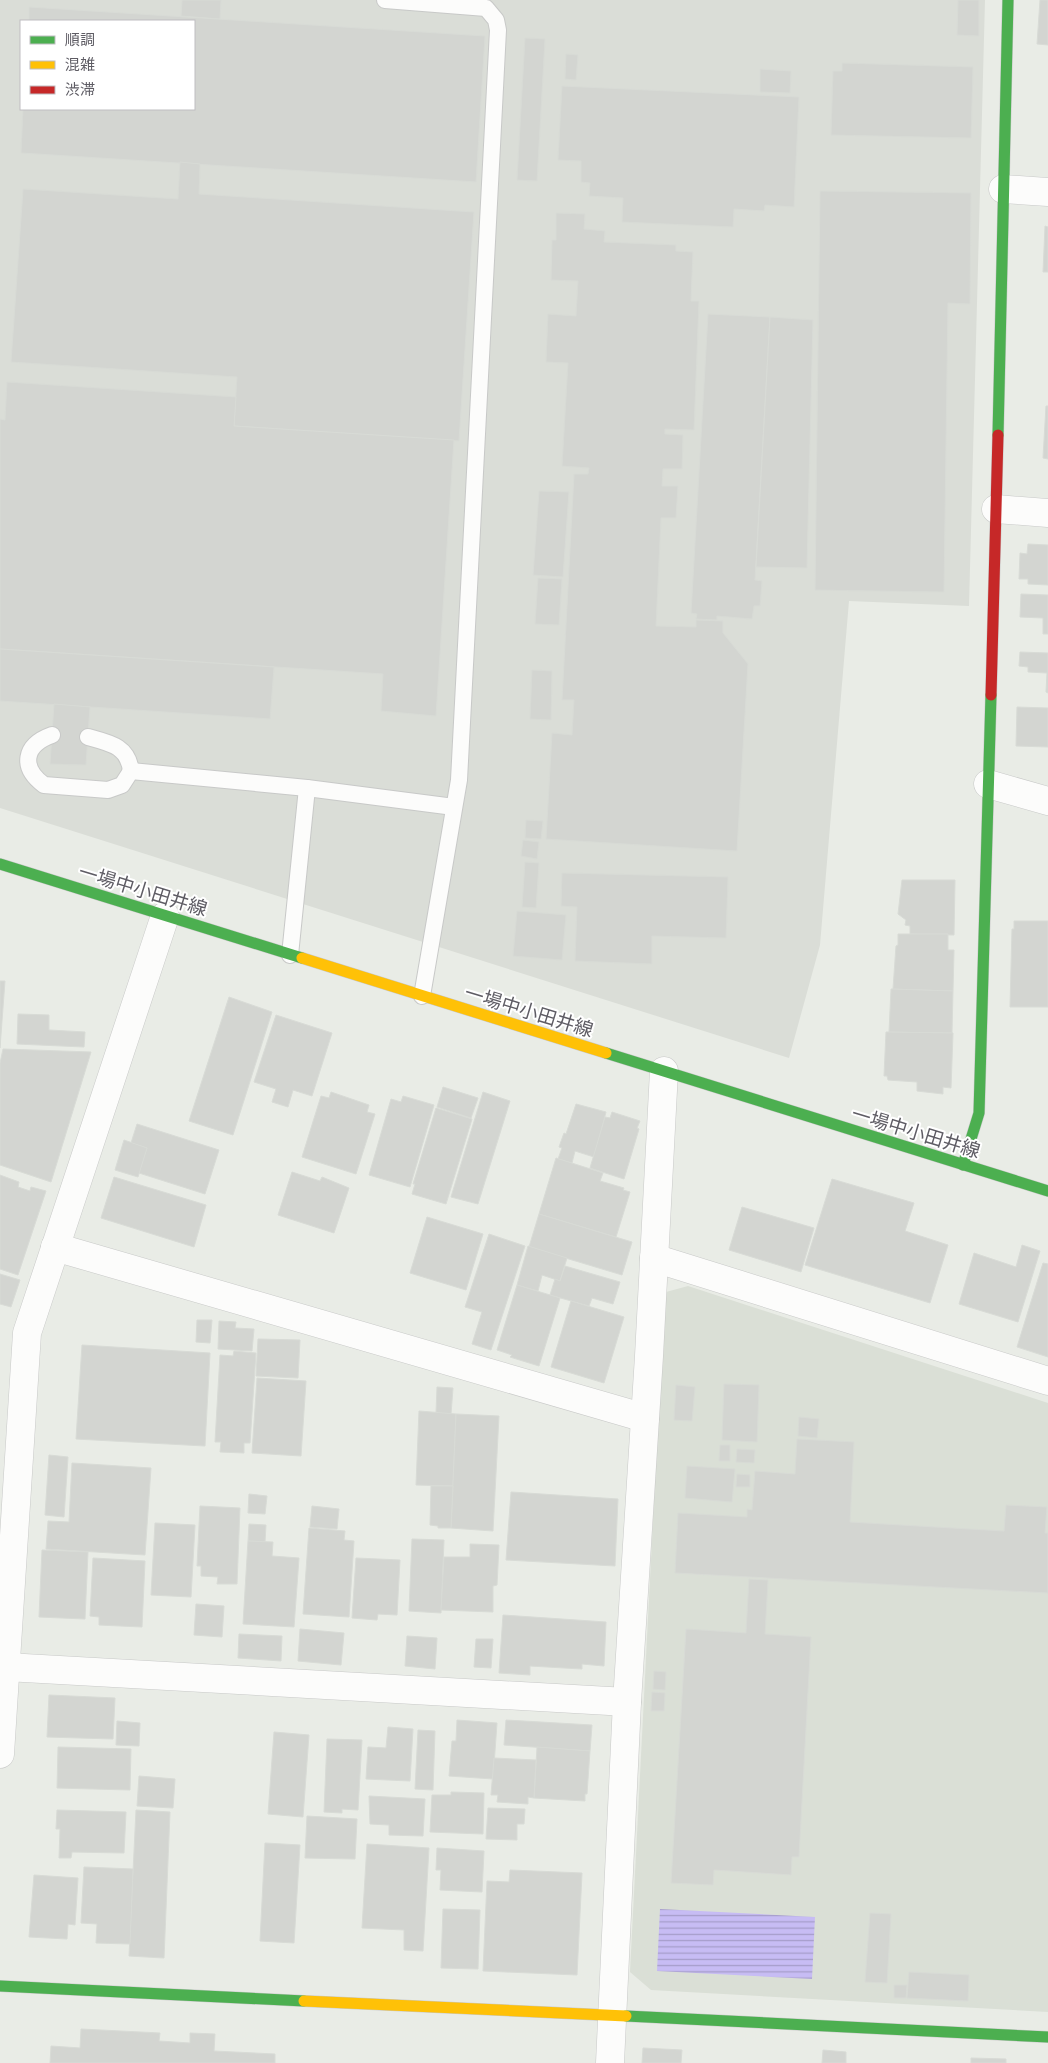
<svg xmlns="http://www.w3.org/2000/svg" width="1048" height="2063" font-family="'Alegreya Sans','Noto Sans JP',sans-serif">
<defs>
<pattern id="water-rules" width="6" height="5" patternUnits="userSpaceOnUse" patternTransform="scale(1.25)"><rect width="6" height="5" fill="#c7bcf4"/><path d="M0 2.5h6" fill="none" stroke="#a59cc9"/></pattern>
</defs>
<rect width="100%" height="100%" fill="#e9ece6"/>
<path fill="#daddd7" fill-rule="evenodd" d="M0 0H985L969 606 849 601 820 945 789 1058 0 808ZM21 21H194V109H21Z"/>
<polygon fill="#dadfd6" points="688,1286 1048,1403 1048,2012 651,1990 630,1972 658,1422 666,1292"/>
<polygon fill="url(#water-rules)" points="660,1909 815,1917 812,1979 657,1971"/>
<g fill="#d3d5d1" stroke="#d8dbd6">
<polygon points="182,0 221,0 220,19 181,16"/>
<polygon points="958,0 979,0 979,36 957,35"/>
<polygon points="1040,0 1048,0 1048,45 1037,44"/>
<polygon points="29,7 485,36 476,182 21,153 23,109 194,109 194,21 29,21"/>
<polygon points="525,38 545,39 537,181 517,180"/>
<polygon points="566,54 578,55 576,80 565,79"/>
<polygon points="842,63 973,67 971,138 831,135 833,71 842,71"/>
<polygon points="760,69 791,71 790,93 760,92"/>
<polygon points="562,86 799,97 794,207 765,205 764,211 734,209 733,227 622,222 623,198 589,196 590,183 581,182 581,161 558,160"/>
<polygon points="180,162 200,164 199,194 474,212 459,441 234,426 237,377 11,362 23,189 178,199"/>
<polygon points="820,191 971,193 970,304 948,303 944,592 815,590"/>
<polygon points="556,213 585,214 584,229 605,231 604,242 676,245 676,251 693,252 691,301 699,301 694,430 665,429 665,434 683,435 682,469 663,469 662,486 678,486 676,518 661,518 656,626 696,627 696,620 723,621 723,633 748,664 737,851 546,839 552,733 572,735 574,700 562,700 574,474 588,474 589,468 562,466 568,363 546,362 548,314 576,316 578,281 551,280 552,240 556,240"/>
<polygon points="1045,226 1048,227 1048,272 1043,272"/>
<polygon points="708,314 770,317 755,580 762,581 760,606 754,606 752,619 717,616 717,620 696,619 697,614 691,613"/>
<polygon points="770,317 813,320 807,568 756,567"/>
<polygon points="7,382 236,397 234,426 454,440 436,716 381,711 383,674 0,649 0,419 5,420"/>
<polygon points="1046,406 1048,406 1048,459 1043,458"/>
<polygon points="539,491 569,492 563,577 533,575"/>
<polygon points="1028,544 1048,545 1048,585 1028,584 1028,579 1019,579 1020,553 1027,554"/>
<polygon points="538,578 562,579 559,625 535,624"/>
<polygon points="1021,594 1048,595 1048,634 1043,634 1043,618 1020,617"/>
<polygon points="0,649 274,667 270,719 0,701"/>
<polygon points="1020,652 1048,653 1048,693 1046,692 1047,673 1028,672 1028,667 1019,666"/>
<polygon points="532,670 552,671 551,720 530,719"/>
<polygon points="54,704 90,707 86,765 50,764"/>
<polygon points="1017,707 1048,708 1048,747 1016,746"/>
<polygon points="526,820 543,821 541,839 525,838"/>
<polygon points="523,840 539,842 537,859 521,856"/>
<polygon points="525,862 539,863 536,908 522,907"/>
<polygon points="562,873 728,877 726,938 652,936 652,964 575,961 577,907 561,906"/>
<polygon points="902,880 955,880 954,935 910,934 910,926 905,925 906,920 898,914"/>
<polygon points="517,911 566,915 562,960 513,956"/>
<polygon points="1014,921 1048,921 1048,1007 1010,1007 1012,929 1014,929"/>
<polygon points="898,934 948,934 948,950 954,950 953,991 893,989 896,946 898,945"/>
<polygon points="0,981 5,981 0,1048"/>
<polygon points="891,989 953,991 952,1033 889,1032"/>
<polygon points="229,997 272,1012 233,1135 189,1121"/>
<polygon points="18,1014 49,1015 49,1030 85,1032 84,1047 17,1044"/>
<polygon points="276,1015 332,1033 312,1096 293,1090 288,1107 272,1102 276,1089 254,1082"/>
<polygon points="886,1032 953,1033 951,1088 943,1087 943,1094 917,1091 917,1082 888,1080 887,1076 884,1076"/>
<polygon points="3,1049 91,1052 51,1182 0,1165 0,1063"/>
<polygon points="443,1087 478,1098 471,1118 437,1107"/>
<polygon points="331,1092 369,1105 367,1112 375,1114 356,1174 302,1157 321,1096 329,1098"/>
<polygon points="483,1092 510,1101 478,1204 451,1197"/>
<polygon points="403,1096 434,1105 410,1187 369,1175 391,1099 401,1102"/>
<polygon points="576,1104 606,1112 594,1157 575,1151 572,1163 558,1159 562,1148 559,1147 564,1133 566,1134"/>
<polygon points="436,1108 472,1119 446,1204 412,1194 415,1184 413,1184"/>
<polygon points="612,1112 640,1121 637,1128 639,1129 624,1179 590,1168 605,1117 610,1118"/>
<polygon points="137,1124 219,1150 205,1194 139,1173 147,1148 131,1143"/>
<polygon points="124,1140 147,1148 138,1177 115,1170"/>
<polygon points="556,1158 603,1173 600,1181 624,1188 623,1190 630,1192 616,1237 539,1214"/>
<polygon points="292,1172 320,1181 322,1177 349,1188 334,1233 278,1215"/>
<polygon points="0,1175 19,1182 18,1187 30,1191 31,1187 46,1191 18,1275 0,1269"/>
<polygon points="114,1177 206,1205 194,1247 101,1218"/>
<polygon points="832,1179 914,1203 905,1231 948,1245 930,1303 805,1265"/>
<polygon points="742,1207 814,1228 801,1272 729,1250"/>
<polygon points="539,1214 632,1242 622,1275 529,1247"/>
<polygon points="427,1217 483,1234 466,1290 410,1273"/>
<polygon points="489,1234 525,1246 491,1350 472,1344 482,1312 465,1307"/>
<polygon points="1022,1245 1040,1251 1018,1322 959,1304 974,1253 1016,1267"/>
<polygon points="528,1246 567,1258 560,1281 542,1275 538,1291 517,1285"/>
<polygon points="1043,1263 1048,1264 1048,1357 1017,1347"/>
<polygon points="565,1266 620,1282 613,1304 592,1298 589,1306 550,1295 555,1279 560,1281"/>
<polygon points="0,1274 20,1280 11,1307 0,1304"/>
<polygon points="517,1285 560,1298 539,1366 510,1357 512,1355 497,1350"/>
<polygon points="571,1301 624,1317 604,1383 551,1367"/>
<polygon points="197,1320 212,1320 210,1343 196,1342"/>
<polygon points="219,1321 236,1322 235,1328 254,1329 252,1351 218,1349"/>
<polygon points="258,1339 300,1340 298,1378 256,1376"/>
<polygon points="82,1345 210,1353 205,1446 76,1439"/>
<polygon points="234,1351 256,1353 250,1443 244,1443 244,1453 220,1452 221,1442 215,1442 220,1355 233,1356"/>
<polygon points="257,1378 306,1381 301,1456 252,1453"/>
<polygon points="724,1384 759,1385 757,1442 722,1440"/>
<polygon points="676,1385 695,1387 692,1421 674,1420"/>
<polygon points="437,1387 453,1388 451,1414 436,1413"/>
<polygon points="419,1411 456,1414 453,1486 416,1485"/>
<polygon points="456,1414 499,1416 493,1531 451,1528"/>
<polygon points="799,1417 819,1419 817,1438 798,1436"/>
<polygon points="797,1439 854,1442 850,1522 1004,1531 1006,1505 1047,1507 1045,1533 1048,1533 1048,1593 675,1573 678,1513 747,1517 747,1509 752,1510 755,1471 795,1474"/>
<polygon points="720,1445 730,1445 730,1461 719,1461"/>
<polygon points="737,1449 755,1450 754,1463 736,1462"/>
<polygon points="49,1455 68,1457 64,1517 45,1515"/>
<polygon points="72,1463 151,1468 145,1555 46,1549 48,1521 69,1522"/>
<polygon points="687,1466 735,1469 732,1502 685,1498"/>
<polygon points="737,1474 750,1475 750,1487 736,1487"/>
<polygon points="431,1486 453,1486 451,1528 438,1528 438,1526 430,1525"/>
<polygon points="511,1492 618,1499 615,1566 506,1560"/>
<polygon points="249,1494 267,1496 265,1514 248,1513"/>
<polygon points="200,1506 240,1508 237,1584 217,1584 218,1577 201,1576 201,1566 197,1566"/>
<polygon points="312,1506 339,1509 337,1529 310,1527"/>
<polygon points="155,1523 195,1525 191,1597 151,1595"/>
<polygon points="249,1524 266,1525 265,1542 248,1541"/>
<polygon points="309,1528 345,1531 344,1540 354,1541 349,1617 303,1614"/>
<polygon points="412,1539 444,1540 441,1613 409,1611"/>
<polygon points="248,1541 273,1542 272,1556 299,1558 294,1627 243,1624"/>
<polygon points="470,1544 499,1545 497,1585 493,1586 493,1612 441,1610 444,1557 470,1557"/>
<polygon points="42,1550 88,1552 85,1619 39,1617"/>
<polygon points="93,1558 145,1561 142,1627 99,1625 99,1617 90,1616"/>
<polygon points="356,1558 400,1560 397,1615 378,1614 377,1620 352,1618"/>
<polygon points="749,1579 768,1580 765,1634 811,1637 799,1857 792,1857 791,1875 714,1870 713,1885 671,1883 686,1629 746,1633"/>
<polygon points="196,1604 224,1606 222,1637 194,1635"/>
<polygon points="503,1615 606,1622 604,1666 582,1664 582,1669 530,1666 530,1675 499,1673"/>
<polygon points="300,1629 344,1633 341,1665 298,1661"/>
<polygon points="239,1634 282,1636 281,1661 238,1658"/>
<polygon points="407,1636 437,1638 435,1669 405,1666"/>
<polygon points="476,1639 493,1639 491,1668 474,1667"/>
<polygon points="654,1671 666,1672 665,1690 653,1689"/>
<polygon points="652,1692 665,1693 664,1711 651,1711"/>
<polygon points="49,1695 115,1698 113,1739 47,1737"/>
<polygon points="457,1720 497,1723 493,1779 449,1776 452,1741 456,1741"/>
<polygon points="506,1720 592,1725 590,1751 504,1745"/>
<polygon points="117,1721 140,1723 139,1746 116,1745"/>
<polygon points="388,1727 413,1729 410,1781 366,1779 368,1747 386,1748"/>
<polygon points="418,1730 435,1731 433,1790 415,1789"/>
<polygon points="274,1732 309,1735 303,1817 268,1814"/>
<polygon points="327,1739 362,1740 358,1810 342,1809 342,1813 324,1812"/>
<polygon points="58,1747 131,1749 130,1790 57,1788"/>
<polygon points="537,1747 590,1751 587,1794 585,1794 585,1801 534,1798"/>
<polygon points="494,1758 536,1760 534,1798 528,1797 528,1804 497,1802 498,1795 491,1795"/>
<polygon points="139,1776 175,1779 173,1808 137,1806"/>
<polygon points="451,1792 484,1793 483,1834 430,1832 432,1795 451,1795"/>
<polygon points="369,1796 425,1799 423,1836 389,1835 389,1825 370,1824"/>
<polygon points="488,1808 525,1809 524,1824 517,1824 517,1840 486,1839"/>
<polygon points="57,1810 126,1812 124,1853 72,1852 71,1858 59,1858 60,1829 56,1829"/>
<polygon points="136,1810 170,1812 164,1958 129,1956"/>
<polygon points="307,1816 357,1819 355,1859 305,1858"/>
<polygon points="265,1843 300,1845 294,1943 260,1941"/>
<polygon points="367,1844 429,1848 423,1951 404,1950 404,1930 362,1928"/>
<polygon points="437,1848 484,1851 482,1892 440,1890 441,1870 436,1870"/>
<polygon points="84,1867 133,1869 130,1944 96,1943 97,1924 81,1923"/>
<polygon points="510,1870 582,1873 577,1975 483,1971 487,1881 509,1882"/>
<polygon points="34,1875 78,1878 75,1925 68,1924 67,1939 29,1937"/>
<polygon points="443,1909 480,1910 478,1969 441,1968"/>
<polygon points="870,1913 891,1914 887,1983 865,1982"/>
<polygon points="909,1972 969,1975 968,2001 907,1998"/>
<polygon points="894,1985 907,1985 906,1998 894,1998"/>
<polygon points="81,2029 160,2033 159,2041 190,2043 190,2033 215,2034 214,2051 275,2054 275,2063 50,2063 51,2046 80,2048"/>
<polygon points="643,2048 682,2050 681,2063 642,2063"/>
<polygon points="823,2050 846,2052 846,2063 822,2063"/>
<polygon points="971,2058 1006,2059 1006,2063 971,2063"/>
</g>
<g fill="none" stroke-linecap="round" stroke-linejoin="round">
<defs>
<g id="lane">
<polyline points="385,0 486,8 496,20 498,30 459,780 422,996"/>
<path d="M52 735C24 745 20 767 44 785L108 790 122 785 131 771 307 788 454 807"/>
<path d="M88 737C110 743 128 746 131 771"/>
<polyline points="290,955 307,788"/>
</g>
<g id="street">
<polyline points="1003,189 1048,192"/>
<polyline points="996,509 1048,513"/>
<polyline points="988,784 1048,801"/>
<polyline points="55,1247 645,1418"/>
<polyline points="654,1258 1048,1381"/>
<polyline points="6,1667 627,1702"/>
<polyline points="0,1754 27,1333 165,916"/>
<polyline points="610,2063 627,1702 649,1356 664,1071"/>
</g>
<g id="fast">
<polyline points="998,435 1008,0"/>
<polyline points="0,864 302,958"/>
<polyline points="606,1053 1048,1191"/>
<polyline points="963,1165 979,1113 991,695"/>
<polyline points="0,1986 304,2001"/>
<polyline points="626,2016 1048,2037"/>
</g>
<g id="slow">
<polyline points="302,958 606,1053"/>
<polyline points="304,2001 626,2016"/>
</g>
<polyline id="jam" points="991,695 998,435"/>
</defs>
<use href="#lane" stroke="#c8c9c8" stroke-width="18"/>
<use href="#street" stroke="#c8c9c8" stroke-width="29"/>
<use href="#fast" stroke="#c9c9c9" stroke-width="12"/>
<use href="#slow" stroke="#c9c9c9" stroke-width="12"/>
<use href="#jam" stroke="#c9c9c9" stroke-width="12"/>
<use href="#lane" stroke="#fcfcfb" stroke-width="16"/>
<use href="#street" stroke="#fcfcfb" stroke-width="28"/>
<use href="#fast" stroke="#4caf50" stroke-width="11"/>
<use href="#slow" stroke="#ffc107" stroke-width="11"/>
<use href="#jam" stroke="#c62828" stroke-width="11"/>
</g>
<g text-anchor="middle" stroke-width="4" stroke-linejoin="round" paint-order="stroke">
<g font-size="19" fill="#5e5c64" stroke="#fff">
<text transform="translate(143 890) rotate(17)" y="7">一場中小田井線</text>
<text transform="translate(529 1011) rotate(17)" y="7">一場中小田井線</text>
<text transform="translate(916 1132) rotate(17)" y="7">一場中小田井線</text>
</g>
</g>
<rect x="20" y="20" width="175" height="90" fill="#ffffff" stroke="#bfbec1"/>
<rect x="30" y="36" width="25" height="8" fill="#4caf50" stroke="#bfbec1"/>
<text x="65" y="45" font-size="15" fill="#5e5c64">順調</text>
<rect x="30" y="61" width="25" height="8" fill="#ffc107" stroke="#bfbec1"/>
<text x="65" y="70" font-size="15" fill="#5e5c64">混雑</text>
<rect x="30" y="86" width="25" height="8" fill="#c62828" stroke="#bfbec1"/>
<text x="65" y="95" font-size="15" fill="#5e5c64">渋滞</text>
</svg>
